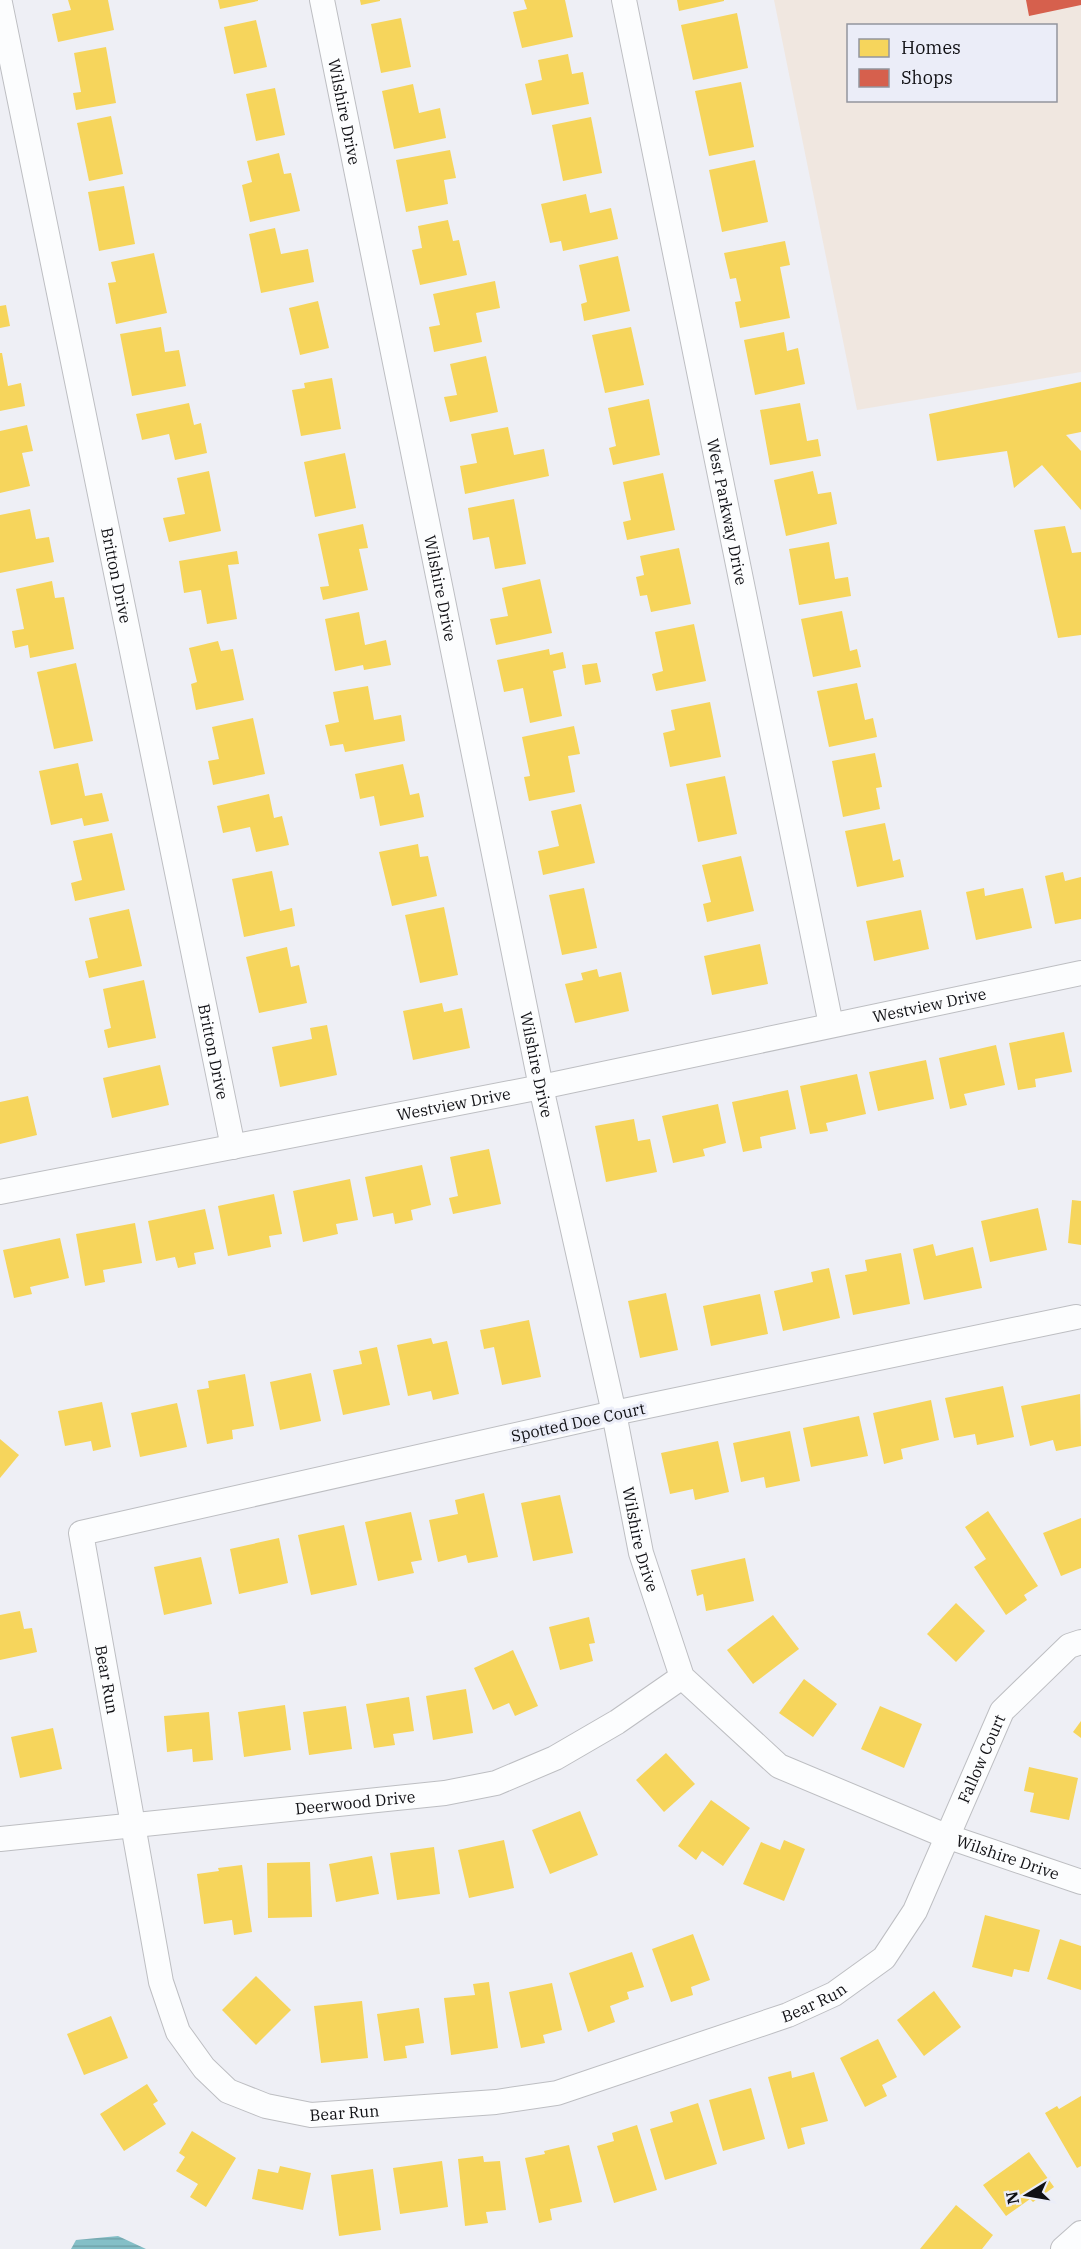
<svg xmlns="http://www.w3.org/2000/svg" width="1081" height="2249" font-family="'IBM Plex Serif',serif">
<defs>
<pattern id="water-rules" width="6" height="5" patternUnits="userSpaceOnUse" patternTransform="scale(1.5)"><rect width="6" height="5" fill="#84bfc7"/><path d="M0 2.5h6" fill="none" stroke="#71a3aa"/></pattern>
</defs>
<rect width="100%" height="100%" fill="#eeeff5"/>
<path fill="#f0e7e0" fill-rule="evenodd" d="M774 0H1081V372L857 410ZM848 26H1056V100H848Z"/>
<polygon fill="url(#water-rules)" points="118,2236 146,2249 71,2249 76,2240"/>
<g fill="#f6d55c">
<polygon points="68,0 108,0 114,30 58,42 52,14 71,10"/>
<polygon points="218,0 258,0 258,1 220,9"/>
<polygon points="360,0 380,0 380,1 361,5"/>
<polygon points="524,0 565,0 573,37 522,48 513,12 527,9"/>
<polygon points="677,0 724,0 724,1 679,11"/>
<polygon points="737,13 748,68 693,80 681,25"/>
<polygon points="401,18 411,67 381,73 371,24"/>
<polygon points="256,20 267,67 234,74 224,27"/>
<polygon points="106,47 116,103 76,110 73,93 81,92 74,53"/>
<polygon points="568,54 572,74 583,72 589,104 532,115 525,84 542,80 538,60"/>
<polygon points="741,82 754,147 709,156 695,91"/>
<polygon points="413,84 419,113 440,108 446,138 394,149 382,91"/>
<polygon points="275,88 285,135 256,141 246,94"/>
<polygon points="111,116 123,174 89,181 77,123"/>
<polygon points="591,117 602,173 563,181 552,125"/>
<polygon points="450,150 456,178 444,180 448,204 406,212 396,160"/>
<polygon points="279,153 284,174 291,173 300,211 250,222 242,185 252,182 247,161"/>
<polygon points="755,160 768,222 722,232 709,170"/>
<polygon points="124,186 135,244 99,251 88,192"/>
<polygon points="586,194 590,213 611,208 618,239 563,251 561,241 550,243 541,204"/>
<polygon points="448,220 453,241 459,240 467,275 420,285 412,250 422,248 418,226"/>
<polygon points="275,228 281,254 308,249 314,282 261,293 249,234"/>
<polygon points="785,241 790,265 780,267 790,318 740,328 735,302 741,301 736,278 730,279 724,253"/>
<polygon points="154,253 167,313 116,324 108,283 116,282 111,262"/>
<polygon points="618,256 630,311 584,321 581,304 587,302 579,265"/>
<polygon points="495,281 500,308 476,313 482,342 434,352 429,327 440,325 433,294"/>
<polygon points="318,301 329,348 300,355 289,308"/>
<polygon points="6,305 10,326 0,328 0,306"/>
<polygon points="161,327 165,352 179,350 186,386 132,396 120,334"/>
<polygon points="631,327 644,385 605,393 592,335"/>
<polygon points="784,332 787,351 798,348 805,384 755,395 744,340"/>
<polygon points="0,353 2,353 8,386 21,383 25,406 0,411"/>
<polygon points="486,356 498,412 450,422 444,397 457,395 450,364"/>
<polygon points="332,378 341,429 301,436 292,390 305,388 304,383"/>
<polygon points="1081,382 1081,432 1066,435 1081,451 1081,510 1042,465 1014,488 1007,451 937,461 929,414"/>
<polygon points="649,399 660,455 613,465 609,448 616,446 608,408"/>
<polygon points="189,403 194,425 201,423 207,453 175,460 169,434 142,440 136,414"/>
<polygon points="800,403 807,441 818,439 821,456 770,465 760,410"/>
<polygon points="27,425 33,451 22,453 30,486 0,493 0,431"/>
<polygon points="508,427 514,455 544,449 549,476 465,494 460,466 477,463 471,434"/>
<polygon points="345,453 356,508 315,517 304,462"/>
<polygon points="209,471 221,531 169,542 163,518 185,514 177,478"/>
<polygon points="813,471 818,494 831,492 837,524 786,536 774,480"/>
<polygon points="663,473 675,530 627,540 623,522 631,520 623,482"/>
<polygon points="514,499 526,564 495,569 489,537 473,540 468,508"/>
<polygon points="30,509 36,539 49,537 54,562 0,573 0,515"/>
<polygon points="363,524 368,548 359,549 368,590 323,600 320,587 329,586 318,534"/>
<polygon points="1065,526 1072,553 1081,552 1081,635 1058,638 1034,530"/>
<polygon points="829,542 835,579 848,577 851,596 799,605 789,549"/>
<polygon points="679,548 691,604 651,612 647,595 640,596 636,577 644,575 640,556"/>
<polygon points="237,551 239,564 228,565 237,619 207,624 201,590 184,593 179,561"/>
<polygon points="540,579 552,633 496,645 490,619 508,616 502,588"/>
<polygon points="52,581 55,598 64,597 74,649 30,658 28,645 15,648 12,631 24,629 16,589"/>
<polygon points="842,611 850,651 857,649 861,667 813,677 801,619"/>
<polygon points="359,612 365,645 386,640 391,665 364,670 363,665 335,671 325,619"/>
<polygon points="694,624 706,681 656,691 652,674 663,671 655,632"/>
<polygon points="218,641 221,651 233,649 244,700 196,710 191,684 197,682 189,648"/>
<polygon points="549,649 550,655 563,652 566,668 553,671 562,716 530,723 523,688 504,692 497,660"/>
<polygon points="76,663 93,741 54,749 37,672"/>
<polygon points="597,663 601,682 585,685 582,665"/>
<polygon points="857,683 865,720 873,718 877,737 829,747 817,691"/>
<polygon points="368,686 374,720 401,715 405,741 345,752 343,744 330,746 325,725 339,722 333,692"/>
<polygon points="710,702 721,757 670,767 663,733 675,730 671,710"/>
<polygon points="253,718 265,774 213,785 208,761 219,759 212,727"/>
<polygon points="574,726 580,754 568,756 575,792 529,801 524,777 530,776 522,737"/>
<polygon points="875,753 882,787 876,788 880,809 843,817 832,761"/>
<polygon points="78,763 85,796 102,793 109,821 84,826 82,818 51,825 39,771"/>
<polygon points="403,764 410,795 419,793 424,817 380,826 374,796 360,799 355,774"/>
<polygon points="725,776 737,834 698,842 686,784"/>
<polygon points="269,794 274,818 282,816 289,845 256,852 250,827 223,833 217,806"/>
<polygon points="581,804 595,863 543,875 538,851 559,846 551,811"/>
<polygon points="885,823 893,861 900,859 904,877 857,887 845,831"/>
<polygon points="112,833 125,890 75,901 71,883 82,880 73,841"/>
<polygon points="418,844 420,857 428,856 437,896 392,906 379,852"/>
<polygon points="741,856 754,911 707,922 703,904 711,902 702,865"/>
<polygon points="272,871 280,911 292,908 295,926 244,937 232,879"/>
<polygon points="1063,872 1065,881 1081,877 1081,919 1055,924 1045,876"/>
<polygon points="584,888 597,948 562,955 549,895"/>
<polygon points="984,888 985,896 1023,888 1032,928 976,940 966,892"/>
<polygon points="444,907 458,975 420,983 405,915"/>
<polygon points="129,909 142,966 89,978 85,961 98,958 89,918"/>
<polygon points="921,910 929,949 874,961 866,921"/>
<polygon points="760,944 768,984 712,995 704,956"/>
<polygon points="287,947 291,967 299,965 307,1003 259,1013 246,957"/>
<polygon points="597,969 599,977 621,972 629,1011 575,1023 565,984 583,980 581,973"/>
<polygon points="144,980 156,1038 108,1048 104,1030 111,1028 103,989"/>
<polygon points="442,1003 444,1012 462,1008 470,1048 413,1060 403,1011"/>
<polygon points="327,1025 337,1075 280,1087 272,1047 312,1039 310,1028"/>
<polygon points="1064,1032 1072,1072 1035,1079 1036,1087 1018,1090 1009,1043"/>
<polygon points="996,1045 1005,1085 964,1094 967,1105 950,1109 939,1058"/>
<polygon points="926,1060 934,1099 878,1111 869,1072"/>
<polygon points="160,1065 169,1105 112,1118 103,1078"/>
<polygon points="857,1074 866,1114 826,1123 828,1131 810,1134 800,1086"/>
<polygon points="788,1090 796,1129 760,1137 762,1148 743,1152 732,1102"/>
<polygon points="28,1096 37,1135 0,1144 0,1102"/>
<polygon points="718,1104 726,1143 703,1149 705,1156 673,1163 662,1116"/>
<polygon points="634,1119 638,1141 650,1139 657,1172 606,1182 595,1126"/>
<polygon points="489,1149 501,1204 453,1214 449,1198 458,1196 450,1157"/>
<polygon points="422,1165 431,1205 411,1210 413,1220 395,1224 393,1213 373,1217 365,1177"/>
<polygon points="350,1179 358,1220 336,1224 338,1234 303,1242 293,1191"/>
<polygon points="274,1194 282,1234 269,1236 271,1247 228,1256 218,1206"/>
<polygon points="1072,1200 1081,1201 1081,1245 1068,1243"/>
<polygon points="1038,1208 1047,1250 990,1262 981,1221"/>
<polygon points="205,1209 214,1249 194,1253 196,1264 178,1268 175,1257 156,1261 148,1221"/>
<polygon points="135,1223 142,1263 103,1270 105,1282 85,1286 76,1234"/>
<polygon points="60,1238 69,1278 30,1287 32,1294 14,1298 3,1250"/>
<polygon points="933,1244 936,1256 973,1247 982,1288 924,1300 913,1249"/>
<polygon points="901,1253 910,1304 853,1315 845,1275 867,1271 865,1260"/>
<polygon points="829,1268 840,1318 783,1331 774,1291 813,1282 811,1272"/>
<polygon points="666,1293 678,1350 640,1358 628,1301"/>
<polygon points="760,1294 768,1334 711,1346 703,1306"/>
<polygon points="529,1320 541,1377 502,1385 494,1347 484,1349 480,1330"/>
<polygon points="431,1338 433,1344 447,1341 459,1394 433,1400 431,1391 408,1396 397,1345"/>
<polygon points="377,1347 390,1405 343,1415 333,1370 362,1364 359,1351"/>
<polygon points="311,1373 321,1421 280,1430 270,1382"/>
<polygon points="245,1374 254,1426 232,1430 233,1439 207,1444 197,1390 209,1388 208,1381"/>
<polygon points="1003,1386 1014,1437 977,1445 975,1434 954,1438 945,1398"/>
<polygon points="1080,1394 1081,1446 1056,1451 1053,1440 1030,1446 1021,1406"/>
<polygon points="931,1400 939,1440 901,1449 903,1459 884,1464 873,1413"/>
<polygon points="102,1402 111,1447 93,1451 91,1441 65,1446 58,1411"/>
<polygon points="177,1403 187,1447 140,1457 131,1413"/>
<polygon points="859,1416 868,1456 811,1467 803,1428"/>
<polygon points="790,1431 800,1481 766,1488 764,1477 741,1482 733,1443"/>
<polygon points="0,1439 19,1455 0,1478"/>
<polygon points="718,1441 729,1492 695,1500 693,1489 670,1494 661,1453"/>
<polygon points="484,1493 498,1557 468,1563 466,1555 438,1562 429,1520 458,1514 455,1500"/>
<polygon points="560,1495 573,1553 533,1561 521,1503"/>
<polygon points="988,1511 1038,1586 1024,1595 1027,1600 1006,1615 974,1567 986,1559 965,1527"/>
<polygon points="411,1512 422,1560 411,1562 414,1573 378,1581 365,1522"/>
<polygon points="1081,1518 1081,1568 1061,1576 1043,1533"/>
<polygon points="344,1525 357,1585 311,1595 298,1535"/>
<polygon points="279,1538 288,1583 239,1594 230,1549"/>
<polygon points="201,1557 212,1604 164,1615 154,1567"/>
<polygon points="745,1558 754,1601 706,1611 703,1594 697,1596 691,1570"/>
<polygon points="956,1603 985,1631 956,1662 927,1634"/>
<polygon points="20,1611 24,1629 32,1628 37,1652 0,1660 0,1615"/>
<polygon points="773,1615 799,1649 753,1684 727,1650"/>
<polygon points="589,1617 595,1643 589,1644 593,1661 560,1670 549,1627"/>
<polygon points="513,1650 538,1706 515,1716 509,1703 493,1710 474,1668"/>
<polygon points="804,1679 837,1704 813,1737 779,1713"/>
<polygon points="466,1689 473,1733 433,1740 426,1696"/>
<polygon points="409,1697 414,1731 393,1734 395,1745 374,1748 366,1704"/>
<polygon points="285,1705 291,1750 244,1757 238,1712"/>
<polygon points="346,1706 352,1749 309,1755 303,1712"/>
<polygon points="880,1706 922,1724 904,1768 861,1749"/>
<polygon points="209,1712 213,1760 193,1762 192,1749 167,1752 164,1716"/>
<polygon points="1081,1721 1081,1738 1073,1732"/>
<polygon points="53,1728 62,1769 20,1778 11,1737"/>
<polygon points="666,1753 695,1784 664,1812 636,1780"/>
<polygon points="1029,1767 1078,1778 1069,1820 1030,1812 1034,1793 1024,1791"/>
<polygon points="711,1800 750,1828 723,1866 702,1851 696,1860 678,1846"/>
<polygon points="580,1811 598,1855 550,1874 532,1830"/>
<polygon points="504,1840 514,1888 469,1898 458,1850"/>
<polygon points="784,1840 805,1849 784,1901 743,1884 761,1842 780,1850"/>
<polygon points="434,1847 440,1894 397,1900 390,1853"/>
<polygon points="372,1856 379,1894 336,1902 329,1864"/>
<polygon points="310,1862 312,1917 268,1918 267,1863"/>
<polygon points="242,1865 252,1932 234,1935 232,1920 204,1924 197,1874 219,1871 218,1868"/>
<polygon points="985,1915 1040,1930 1029,1972 1014,1969 1012,1977 972,1967"/>
<polygon points="693,1934 710,1980 691,1987 693,1995 671,2002 652,1949"/>
<polygon points="1060,1939 1081,1946 1081,1990 1047,1979"/>
<polygon points="632,1952 644,1987 627,1992 629,1999 610,2006 615,2022 588,2032 569,1973"/>
<polygon points="256,1976 291,2010 256,2045 222,2010"/>
<polygon points="489,1982 498,2048 451,2055 444,1998 475,1995 473,1984"/>
<polygon points="552,1983 562,2030 543,2035 545,2043 521,2048 509,1992"/>
<polygon points="934,1991 961,2027 924,2056 897,2020"/>
<polygon points="362,2001 368,2058 321,2063 314,2006"/>
<polygon points="419,2008 424,2043 405,2046 407,2058 384,2061 377,2014"/>
<polygon points="111,2016 128,2058 84,2075 67,2034"/>
<polygon points="878,2039 897,2077 882,2085 887,2096 865,2107 840,2058"/>
<polygon points="791,2071 792,2078 814,2072 828,2121 801,2128 805,2144 788,2149 768,2077"/>
<polygon points="147,2084 158,2101 153,2104 166,2124 124,2151 100,2114"/>
<polygon points="751,2088 765,2139 723,2151 709,2100"/>
<polygon points="1081,2096 1081,2166 1077,2168 1045,2113 1057,2106 1059,2109"/>
<polygon points="698,2103 717,2164 665,2180 650,2129 673,2122 670,2112"/>
<polygon points="637,2125 657,2190 614,2203 597,2146 614,2141 612,2133"/>
<polygon points="192,2131 236,2158 206,2207 190,2197 198,2184 176,2171 185,2157 179,2153"/>
<polygon points="569,2145 582,2202 550,2209 552,2220 539,2223 525,2158 545,2154 544,2151"/>
<polygon points="1029,2152 1054,2187 1033,2202 1030,2199 1006,2216 983,2185"/>
<polygon points="483,2156 484,2162 500,2161 506,2210 486,2212 488,2223 465,2226 458,2159"/>
<polygon points="442,2161 448,2207 400,2214 393,2168"/>
<polygon points="280,2166 311,2173 303,2210 252,2199 258,2169 278,2173"/>
<polygon points="373,2169 381,2230 339,2236 331,2175"/>
<polygon points="956,2205 993,2235 982,2249 920,2249"/>
</g>
<polygon fill="#d6604d" points="1026,0 1081,0 1081,5 1029,16"/>
<g fill="none" stroke-linecap="round" stroke-linejoin="round">
<defs>
<g id="minor">
<path id="s1" d="M322 0 541 1087 614 1413 641 1553 682 1677 779 1766 946 1836 1081 1882"/>
<path id="s2" d="M624 0 831 1025"/>
<path id="s3" d="M0 3 233 1147"/>
<path id="s4" d="M0 1192 541 1087 1081 973"/>
<path id="s5" d="M1076 1317 614 1413 81 1533 161 1982 178 2032 204 2068 228 2091 266 2106 311 2115 496 2102 557 2093 788 2015 834 1994 884 1958 915 1911 1002 1711 1069 1646 1081 1642"/>
<path id="s6" d="M0 1839 445 1793 496 1783 555 1758 617 1722 682 1677"/>
<polyline points="1063,2249 1081,2233"/>
</g>
</defs>
<use href="#minor" stroke="#bdbec2" stroke-width="26"/>
<use href="#minor" stroke="#fcfdfe" stroke-width="24"/>
</g>
<g text-anchor="middle" stroke-width="6" stroke-linejoin="round" paint-order="stroke">
<g font-size="16" fill="#101014" stroke="#ebedf8">
<text dy="6" stroke="none"><textPath href="#s1" startOffset="114">Wilshire Drive</textPath></text>
<text dy="6" stroke="none"><textPath href="#s2" startOffset="522">West Parkway Drive</textPath></text>
<text dy="6" stroke="none"><textPath href="#s3" startOffset="584">Britton Drive</textPath></text>
<text dy="6" stroke="none"><textPath href="#s1" startOffset="600">Wilshire Drive</textPath></text>
<text dy="6" stroke="none"><textPath href="#s4" startOffset="948">Westview Drive</textPath></text>
<text dy="6" stroke="none"><textPath href="#s3" startOffset="1070">Britton Drive</textPath></text>
<text dy="6" stroke="none"><textPath href="#s1" startOffset="1086">Wilshire Drive</textPath></text>
<text dy="6" stroke="none"><textPath href="#s4" startOffset="462">Westview Drive</textPath></text>
<text transform="translate(578 1422) rotate(-12)" y="6">Spotted Doe Court</text>
<text dy="6" stroke="none"><textPath href="#s1" startOffset="1572">Wilshire Drive</textPath></text>
<text dy="6" stroke="none"><textPath href="#s5" startOffset="1167">Bear Run</textPath></text>
<text dy="6" stroke="none"><textPath href="#s5" startOffset="2517">Fallow Court</textPath></text>
<text dy="6" stroke="none"><textPath href="#s6" startOffset="357">Deerwood Drive</textPath></text>
<text dy="6" stroke="none"><textPath href="#s1" startOffset="2094">Wilshire Drive</textPath></text>
<text dy="6" stroke="none"><textPath href="#s5" startOffset="2211">Bear Run</textPath></text>
<text dy="6" stroke="none"><textPath href="#s5" startOffset="1725">Bear Run</textPath></text>
</g>
</g>
<rect x="847" y="24" width="210" height="78" fill="#ebedf8" stroke="#93959d" stroke-width="1.5"/>
<rect x="859" y="39" width="30" height="18" fill="#f6d55c" stroke="#93959d" stroke-width="1.5"/>
<text x="901" y="54" font-size="18" fill="#101014">Homes</text>
<rect x="859" y="69" width="30" height="18" fill="#d6604d" stroke="#93959d" stroke-width="1.5"/>
<text x="901" y="84" font-size="18" fill="#101014">Shops</text>
<g transform="translate(1027 2195) rotate(259)" stroke="#ebedf8" stroke-width="4.5" paint-order="stroke">
<path d="M0-4.5L10 22L0 15L-10 22Z" fill="#101014"/>
<text y="-9" font-size="16" font-weight="bold" text-anchor="middle" fill="#101014">N</text>
</g>
</svg>
